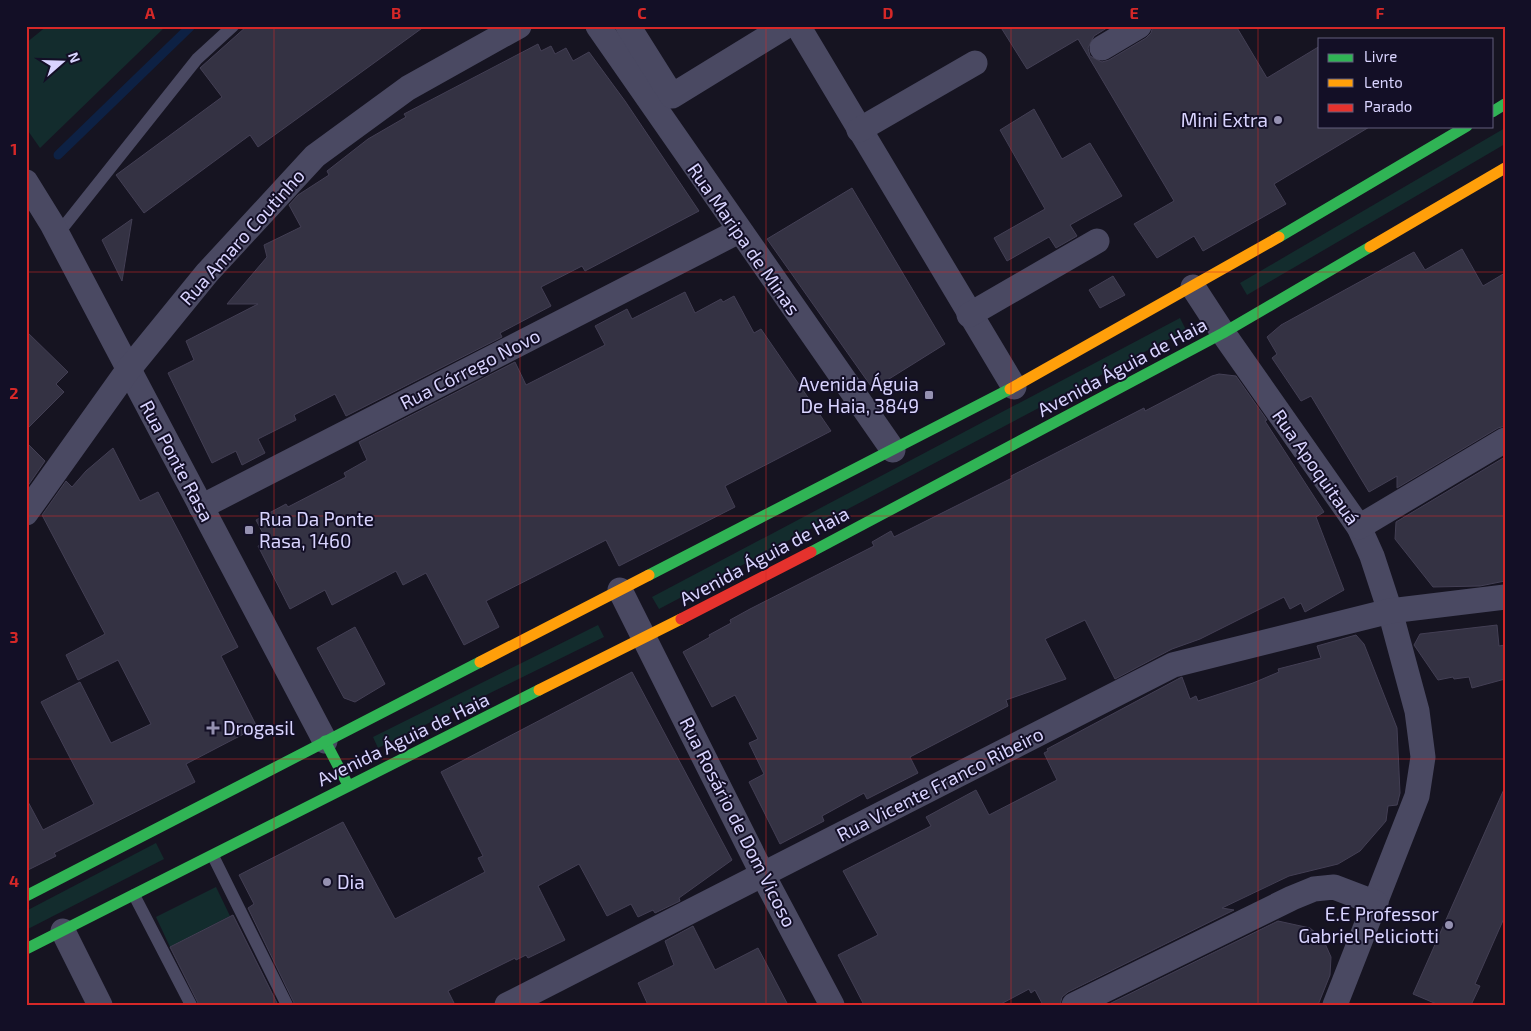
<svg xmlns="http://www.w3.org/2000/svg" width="1531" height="1031" font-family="'Exo 2',sans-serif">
<rect width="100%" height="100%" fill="#161421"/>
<g fill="#132c2d">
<polygon points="47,26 166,26 40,148 26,128 26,43"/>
<polygon points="1505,128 1505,144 1247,295 1240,283"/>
<polygon points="1180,318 1186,330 659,609 652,597"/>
<polygon points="598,625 604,637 378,748 373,737"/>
<polygon points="156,843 164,859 26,930 26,911"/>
<polygon points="216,887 230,916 170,947 156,917"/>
</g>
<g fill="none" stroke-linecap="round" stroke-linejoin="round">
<polyline stroke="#0d2144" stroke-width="9" points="58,155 191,26"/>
</g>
<g fill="#343243" stroke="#433f54">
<polygon points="247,26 425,26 258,147 250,135 144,213 116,175 222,97 200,68"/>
<polygon points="1000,26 1110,26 1094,36 1088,48 1090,56 1102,62 1109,60 1146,38 1151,33 1153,26 1236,26 1267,78 1320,46 1320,126 1371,126 1274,184 1286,204 1203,251 1194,236 1157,258 1134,224 1174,201 1078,39 1027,69"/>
<polygon points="538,44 541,51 551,46 555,54 566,48 573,61 589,52 625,101 699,211 585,271 582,266 541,287 551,306 500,333 502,337 346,416 335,394 294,415 296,420 258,439 265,453 242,465 236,451 212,463 168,373 194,360 186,341 258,304 227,304 267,257 264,245 301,227 289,205 298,195 329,175 327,171 368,139 406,117 404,114"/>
<polygon points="1034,109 1062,159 1090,143 1122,196 1070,225 1077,236 1056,248 1049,237 1007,261 994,238 1045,209 1000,130"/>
<polygon points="852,188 945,344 873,389 767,239"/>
<polygon points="132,219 122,281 102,240"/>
<polygon points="1462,249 1483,286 1505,273 1505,426 1498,428 1397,488 1397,476 1369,492 1311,396 1301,401 1272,358 1277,354 1267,337 1281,325 1414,252 1425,270"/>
<polygon points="1113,276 1125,295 1100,308 1089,290"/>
<polygon points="685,292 695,313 721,299 723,302 734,296 754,333 761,329 831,431 725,486 735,507 619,566 606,540 486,601 499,627 464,645 426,573 403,585 396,571 332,605 325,590 290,609 258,546 267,541 256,520 286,504 288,507 346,477 344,473 367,460 359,442 515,362 526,385 605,345 595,326 627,309 632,319"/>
<polygon points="26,331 68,372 56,384 64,392 26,430"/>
<polygon points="1219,374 1236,376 1267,420 1265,421 1324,512 1316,517 1344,590 1305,612 1301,603 1290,609 1284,597 1200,639 1172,649 1115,679 1085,620 1045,639 1066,679 1006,700 1008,706 910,757 918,773 867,799 864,793 822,816 824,821 780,844 749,782 764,774 749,743 758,739 735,695 712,707 683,652 710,637 709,635 731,623 730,620 750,609 874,546 872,542 891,531 894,537 1012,478 1011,476 1144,408 1145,411 1212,376"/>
<polygon points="26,442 45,461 27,487 26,485"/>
<polygon points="113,448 140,501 158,492 179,532 238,647 221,656 257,727 186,764 195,782 54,853 56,856 26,871 26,798 43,830 94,804 41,702 80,682 111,743 151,724 118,660 78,680 66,655 105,634 42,515 66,481 72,487 86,471"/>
<polygon points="1505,457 1505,581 1480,586 1433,587 1395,539 1396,522"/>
<polygon points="1497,625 1499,646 1505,645 1505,679 1472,688 1469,677 1454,679 1453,677 1438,680 1414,645 1420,634"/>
<polygon points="355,627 385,684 355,702 344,698 317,648"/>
<polygon points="1356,635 1364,644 1397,728 1400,793 1397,805 1388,806 1386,821 1360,851 1338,864 1289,876 1222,908 1234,910 1068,992 1062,997 1060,1005 1043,1005 1035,990 1031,993 1029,989 999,1005 864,1005 838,955 878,935 843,871 931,826 926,817 976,790 989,815 1057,780 1044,753 1048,751 1047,749 1178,679 1182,677 1190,699 1196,696 1198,701 1253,683 1279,672 1278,669 1321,658 1317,646"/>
<polygon points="632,672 732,860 679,898 680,901 655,913 653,910 638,917 631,904 607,916 579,864 538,886 565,940 528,958 526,955 516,960 515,958 448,991 455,1005 295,1005 248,908 254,904 239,875 343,822 395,919 439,896 485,872 478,858 483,856 441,772"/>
<polygon points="1505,787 1505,916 1475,984 1480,986 1471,1005 1439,1005 1413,994"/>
<polygon points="233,915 278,1005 199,1005 170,947"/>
<polygon points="1278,921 1310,928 1323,939 1331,957 1330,975 1318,1005 1107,1005"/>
<polygon points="693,926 715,970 758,948 788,1005 648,1005 638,983 674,965 665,941"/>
</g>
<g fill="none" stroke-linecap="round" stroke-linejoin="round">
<g stroke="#4a4962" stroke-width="12">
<polyline points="57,235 197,59 233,26"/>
<polyline points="213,856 287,1005"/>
<polyline points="134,895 191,1005"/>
</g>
<g stroke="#4a4962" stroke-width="25">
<polyline points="598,26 893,450"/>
<polyline points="628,26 672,96 786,26"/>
<polyline points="798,26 1014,387"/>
<polyline points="1102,48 1139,26"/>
<polyline points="859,130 975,63"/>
<polyline points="26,182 52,224 325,741"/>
<polyline points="1193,287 1223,333 1359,527 1372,556 1390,611 1417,711 1423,757 1417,796 1335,1005"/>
<polyline points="969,315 1097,241"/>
<polyline points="201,507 739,231"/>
<polyline points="26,513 128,370 207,273 315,156 408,88 519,26"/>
<polyline points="1359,527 1505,440"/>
<polyline points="620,590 763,875 832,1005"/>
<polyline points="63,931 100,1005"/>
<polyline points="507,1005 1173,665 1390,611 1505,597"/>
<polyline points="1074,1005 1292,898 1314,889 1334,887 1376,903"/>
</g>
<g stroke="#30b455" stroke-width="11">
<polyline points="1492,112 1505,104"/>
<polyline points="1279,237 1467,126"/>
<polyline points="811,552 1223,333 1370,247"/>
<polyline points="649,575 1010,389"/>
<polyline points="325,741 348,785"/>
<polyline points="26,896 480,662"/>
<polyline points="26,949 539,690"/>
</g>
<g stroke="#ff9f0a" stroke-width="11">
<polyline points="1370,247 1505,168"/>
<polyline points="1010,389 1279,237"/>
<polyline points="480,662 649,575"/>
<polyline points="539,690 681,619"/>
</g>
<polyline stroke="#e5322d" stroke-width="11" points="681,619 811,552"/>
</g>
<path fill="none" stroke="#d62828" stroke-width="1" stroke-opacity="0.55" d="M274 26V1005M520 26V1005M766 26V1005M1011 26V1005M1258 26V1005M26 272H1505M26 516H1505M26 759H1505"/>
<g fill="#9591b1" stroke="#130f26" stroke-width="2">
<circle cx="1278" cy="120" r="5"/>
<rect x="924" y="390" width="10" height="10" rx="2.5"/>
<rect x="244" y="525" width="10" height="10" rx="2.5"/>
<path d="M210.5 720.5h5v5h5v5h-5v5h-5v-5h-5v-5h5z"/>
<circle cx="327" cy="882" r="5"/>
<circle cx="1449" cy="925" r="5"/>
</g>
<g text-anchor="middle" stroke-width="4" stroke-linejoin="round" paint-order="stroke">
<g font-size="19" fill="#d9d4ff" stroke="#130f26" text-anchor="end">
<text x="1268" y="127">Mini Extra</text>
<text x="919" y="391">Avenida Águia<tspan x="919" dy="22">De Haia, 3849</tspan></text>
<text x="259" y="526" text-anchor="start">Rua Da Ponte<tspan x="259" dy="22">Rasa, 1460</tspan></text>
<text x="223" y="735" text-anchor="start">Drogasil</text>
<text x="337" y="889" text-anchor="start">Dia</text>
<text x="1439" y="921">E.E Professor<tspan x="1439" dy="22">Gabriel Peliciotti</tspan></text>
</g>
<g font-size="19" fill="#d9d4ff" stroke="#130f26">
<text transform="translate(242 237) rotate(-48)" y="7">Rua Amaro Coutinho</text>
<text transform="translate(744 239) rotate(55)" y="7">Rua Maripa de Minas</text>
<text transform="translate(1122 367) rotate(-28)" y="7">Avenida Águia de Haia</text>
<text transform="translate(470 369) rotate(-27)" y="7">Rua Córrego Novo</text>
<text transform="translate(177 461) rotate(62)" y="7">Rua Ponte Rasa</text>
<text transform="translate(1316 467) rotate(55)" y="7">Rua Apoquitauá</text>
<text transform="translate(764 556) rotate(-28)" y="7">Avenida Águia de Haia</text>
<text transform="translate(403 739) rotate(-26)" y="7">Avenida Águia de Haia</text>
<text transform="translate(940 784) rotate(-27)" y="7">Rua Vicente Franco Ribeiro</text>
<text transform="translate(738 822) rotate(63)" y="7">Rua Rosário de Dom Vicoso</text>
</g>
</g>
<rect width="1531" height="1031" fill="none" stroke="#130f26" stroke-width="55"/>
<rect x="1318" y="38" width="175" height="90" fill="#130f26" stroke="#625e7d"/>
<rect x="1328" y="54" width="25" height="8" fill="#30b455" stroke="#625e7d"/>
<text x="1364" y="62" font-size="15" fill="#d9d4ff">Livre</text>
<rect x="1328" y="79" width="25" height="8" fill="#ff9f0a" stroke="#625e7d"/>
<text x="1364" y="88" font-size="15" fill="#d9d4ff">Lento</text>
<rect x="1328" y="104" width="25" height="8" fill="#e5322d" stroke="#625e7d"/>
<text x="1364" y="112" font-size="15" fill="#d9d4ff">Parado</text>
<g transform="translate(62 62) rotate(70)" stroke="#130f26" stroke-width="4" paint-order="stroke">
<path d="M0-4L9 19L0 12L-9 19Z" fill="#d9d4ff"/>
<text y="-8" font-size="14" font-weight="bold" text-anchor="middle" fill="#d9d4ff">N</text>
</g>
<rect x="28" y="28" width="1476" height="976" fill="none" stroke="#d62828" stroke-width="2"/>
<g font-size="16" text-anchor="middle" font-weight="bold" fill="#d62828">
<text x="150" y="19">A</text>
<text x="396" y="19">B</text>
<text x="642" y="19">C</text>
<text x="888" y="19">D</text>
<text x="1134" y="19">E</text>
<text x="1380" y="19">F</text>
<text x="14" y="155">1</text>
<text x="14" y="399">2</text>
<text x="14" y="643">3</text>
<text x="14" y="887">4</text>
</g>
</svg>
